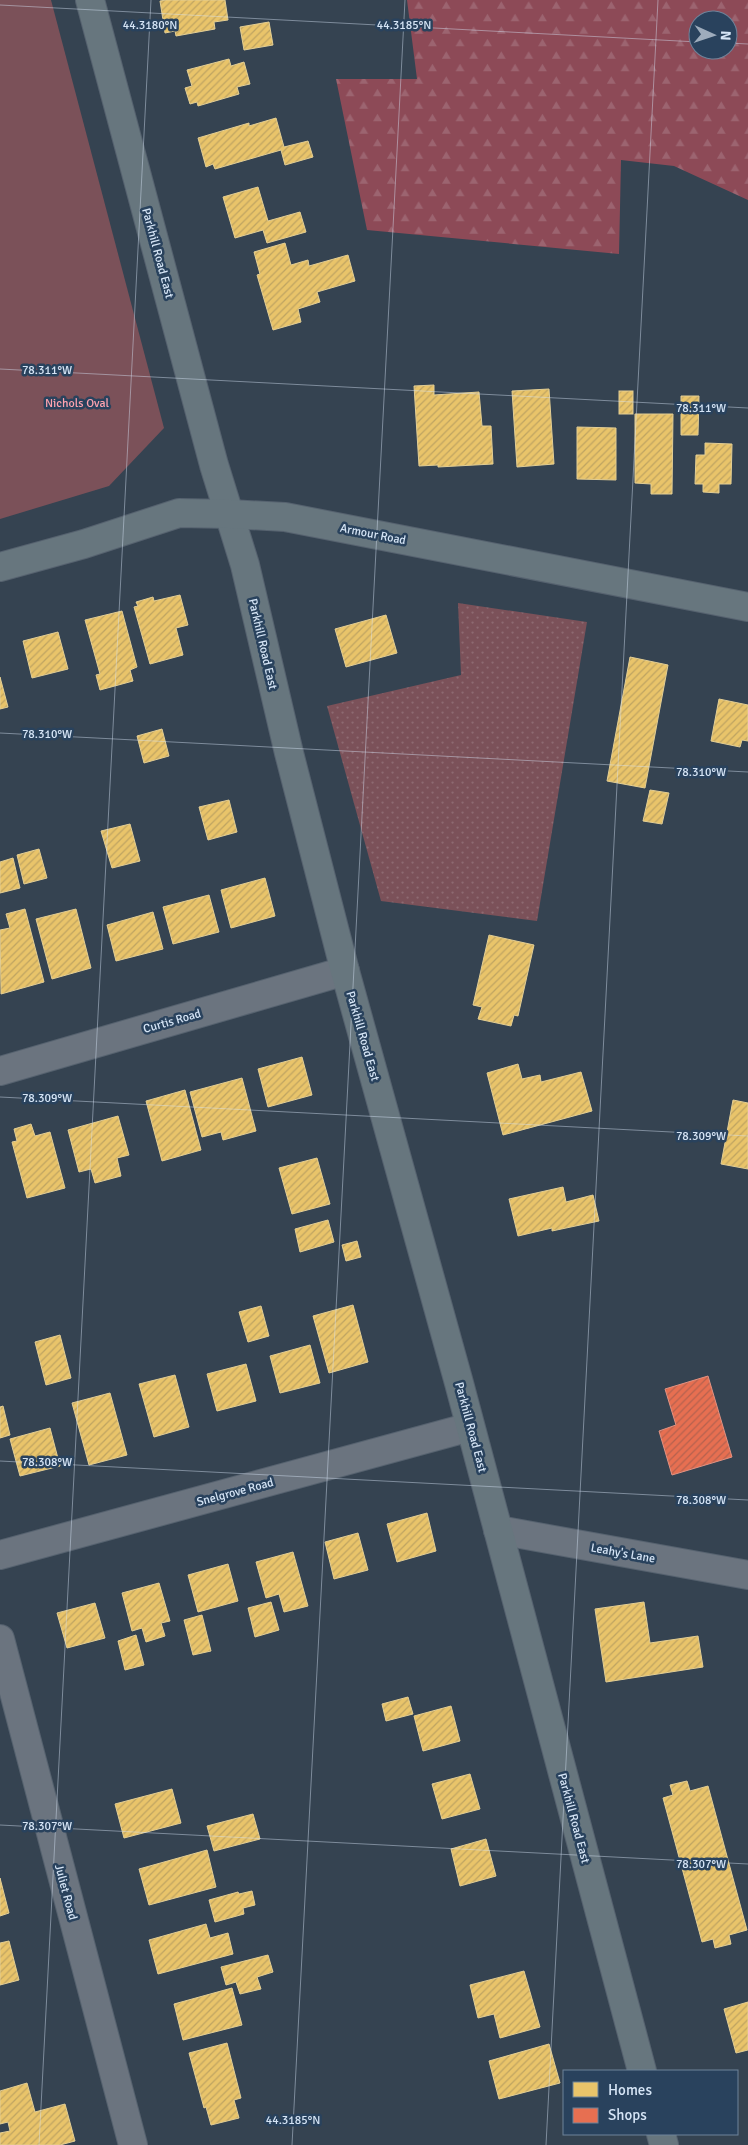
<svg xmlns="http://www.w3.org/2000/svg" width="748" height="2145" font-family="Signika,sans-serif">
<defs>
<pattern id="grass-dots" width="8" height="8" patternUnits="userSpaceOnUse" patternTransform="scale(1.25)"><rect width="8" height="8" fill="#7b5159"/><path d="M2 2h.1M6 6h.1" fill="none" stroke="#8d6a71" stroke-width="1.8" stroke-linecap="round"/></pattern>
<pattern id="forest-firs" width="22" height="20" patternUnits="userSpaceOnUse" patternTransform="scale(1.25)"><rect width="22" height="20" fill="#8d4a57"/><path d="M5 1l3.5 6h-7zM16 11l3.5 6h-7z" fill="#9c6470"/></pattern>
<pattern id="homes-hatch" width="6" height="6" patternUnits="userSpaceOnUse" patternTransform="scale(1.25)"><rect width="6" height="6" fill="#e9c46a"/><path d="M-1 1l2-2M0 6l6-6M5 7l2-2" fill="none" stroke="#bfa462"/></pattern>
<pattern id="shops-hatch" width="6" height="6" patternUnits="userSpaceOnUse" patternTransform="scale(1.25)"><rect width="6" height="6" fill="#e76f51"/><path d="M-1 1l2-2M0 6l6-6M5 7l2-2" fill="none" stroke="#b5624f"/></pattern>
</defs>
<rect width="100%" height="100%" fill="#354351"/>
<polygon fill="url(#grass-dots)" points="458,603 587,622 537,921 381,901 327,706 461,675"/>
<path fill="url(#forest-firs)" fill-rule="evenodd" d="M407 0H748V200L674 166 621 160 619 254 367 230 336 79H417ZM698 20H728V50H698Z"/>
<polygon fill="#7b5159" points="0,0 51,0 164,428 109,486 0,519"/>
<g fill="url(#homes-hatch)" stroke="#e3ce94">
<polygon points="166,0 225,0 228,20 214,22 215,29 176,36 175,31 165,33 160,1"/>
<polygon points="269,22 273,45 244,50 240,27"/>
<polygon points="229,59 231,66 244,62 250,84 237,87 239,94 198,106 197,102 190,104 185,88 192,86 187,70"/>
<polygon points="276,118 284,147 308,141 313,157 285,165 281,150 215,169 213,164 206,167 198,138 249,123 249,126"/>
<polygon points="258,187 268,221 300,212 306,232 267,243 263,230 235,238 223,197"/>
<polygon points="285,243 291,265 308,260 309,266 348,255 355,281 317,292 320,302 298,309 301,322 273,330 257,275 260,274 254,252"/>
<polygon points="434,385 434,395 479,392 482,426 491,426 493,464 438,467 438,465 419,466 414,386"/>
<polygon points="549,389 554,464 517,467 512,391"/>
<rect x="619" y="391" width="14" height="23"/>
<polygon points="681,396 699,396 698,435 681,435"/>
<polygon points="635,414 673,414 672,494 651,494 651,484 635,483"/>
<polygon points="577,427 616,428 616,480 577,479"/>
<polygon points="705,443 732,444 731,484 719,484 719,493 703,492 703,484 695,484 696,455 705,455"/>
<polygon points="180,595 188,625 176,628 183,655 150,664 134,607 138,606 136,602 153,597 154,601"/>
<polygon points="122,611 137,667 130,670 133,681 100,690 96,675 100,674 85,620"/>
<polygon points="386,615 397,653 346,667 335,629"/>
<polygon points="58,632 68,669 32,678 23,641"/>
<polygon points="630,657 668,665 645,788 607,781"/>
<polygon points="0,677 8,707 0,709"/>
<polygon points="719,699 748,705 748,741 742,740 740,747 711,741"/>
<polygon points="162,729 169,756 144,763 137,736"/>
<polygon points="650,790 669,793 662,824 643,821"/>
<polygon points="229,800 237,832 208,840 199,807"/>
<polygon points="130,824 140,861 112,868 101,831"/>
<polygon points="39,849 47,878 24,884 17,855"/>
<polygon points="13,858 20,888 0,893 0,862"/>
<polygon points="265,878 275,916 231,928 221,890"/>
<polygon points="209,895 219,932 173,944 163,907"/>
<polygon points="25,909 44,982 1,994 0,930 10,928 6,914"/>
<polygon points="76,909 91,968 52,979 36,919"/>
<polygon points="153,912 163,949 116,961 107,925"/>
<polygon points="489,935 534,945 518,1016 514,1015 511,1026 478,1019 482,1007 473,1005"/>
<polygon points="302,1057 312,1095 268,1107 258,1069"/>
<polygon points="518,1064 522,1079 540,1075 541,1082 581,1072 592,1111 503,1135 487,1073"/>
<polygon points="242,1078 256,1131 223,1140 221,1132 202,1137 190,1092"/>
<polygon points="185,1090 201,1150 162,1161 146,1101"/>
<polygon points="733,1100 748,1103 748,1169 721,1164"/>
<polygon points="118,1116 129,1155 117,1158 121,1176 95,1183 91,1169 79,1172 68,1130"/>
<polygon points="31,1124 35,1136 50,1132 65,1188 27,1198 12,1142 17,1141 14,1129"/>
<polygon points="317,1158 330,1204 292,1214 279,1168"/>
<polygon points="563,1187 566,1202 593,1195 599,1221 552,1231 552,1228 518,1236 509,1199"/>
<polygon points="328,1220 334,1242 300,1252 295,1229"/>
<polygon points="357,1241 361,1257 346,1261 342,1245"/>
<polygon points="353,1305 368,1362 329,1373 313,1316"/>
<polygon points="261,1306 269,1336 248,1342 239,1312"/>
<polygon points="60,1335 71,1378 46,1385 35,1342"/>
<polygon points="310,1345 320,1383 280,1393 270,1356"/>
<polygon points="246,1364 256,1401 217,1411 207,1374"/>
<polygon points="175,1375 189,1427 154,1437 139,1384"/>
<polygon points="110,1393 127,1455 89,1465 72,1403"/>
<polygon points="3,1406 10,1435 0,1438 0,1407"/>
<polygon points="50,1428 60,1466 20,1476 10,1439"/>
<polygon points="427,1513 436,1551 397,1562 387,1524"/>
<polygon points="358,1533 368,1570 334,1579 325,1542"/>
<polygon points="293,1552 308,1606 284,1612 279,1594 266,1598 256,1562"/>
<polygon points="228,1564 238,1601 198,1612 188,1575"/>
<polygon points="159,1583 170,1621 161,1623 165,1636 146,1642 142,1628 132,1631 122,1593"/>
<polygon points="271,1602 279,1630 255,1637 248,1608"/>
<polygon points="644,1602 650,1643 698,1636 703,1667 606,1682 595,1609"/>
<polygon points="95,1603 105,1638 67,1648 57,1613"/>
<polygon points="202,1615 211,1651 193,1655 184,1620"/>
<polygon points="136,1635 144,1665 125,1670 118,1641"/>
<polygon points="408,1697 413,1714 386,1721 382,1704"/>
<polygon points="451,1706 460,1741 423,1751 414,1716"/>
<polygon points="470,1774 480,1809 442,1819 432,1784"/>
<polygon points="687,1781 690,1791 708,1786 747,1930 729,1935 731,1944 715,1948 713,1939 702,1942 663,1798 673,1795 670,1785"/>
<polygon points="172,1789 181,1823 124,1838 115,1804"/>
<polygon points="253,1814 260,1839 214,1851 207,1826"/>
<polygon points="486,1839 496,1876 460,1886 451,1849"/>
<polygon points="207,1850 216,1887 149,1905 139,1869"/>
<polygon points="0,1878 9,1913 0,1916"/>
<polygon points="252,1891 255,1905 243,1908 244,1914 215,1922 209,1900 238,1892 239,1894"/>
<polygon points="206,1924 210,1938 228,1933 233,1954 158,1974 149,1940"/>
<polygon points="9,1941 19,1980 0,1985 0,1943"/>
<polygon points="268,1955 273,1972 257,1977 261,1989 240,1994 236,1982 226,1985 221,1967"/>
<polygon points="524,1971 540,2027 500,2038 494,2014 478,2018 470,1985"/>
<polygon points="232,1988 242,2025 183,2040 174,2004"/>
<polygon points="748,2002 748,2050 736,2053 724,2009"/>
<polygon points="227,2043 241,2098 234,2100 239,2118 211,2125 206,2107 204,2108 189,2053"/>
<polygon points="549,2044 560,2083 499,2099 489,2061"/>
<polygon points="27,2083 35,2112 65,2104 75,2141 60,2145 0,2145 0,2133 10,2131 8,2122 0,2124 0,2091"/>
</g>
<polygon fill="url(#shops-hatch)" stroke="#e29282" points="708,1376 732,1457 672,1475 659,1431 676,1425 665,1389"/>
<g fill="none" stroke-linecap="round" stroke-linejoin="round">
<defs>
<g id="minor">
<polyline points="0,1071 345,971"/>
<polyline points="498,1530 748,1575"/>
<polyline points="0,1555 470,1427"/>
<polyline points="0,1639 133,2145"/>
</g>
<g id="major">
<polyline points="90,0 214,465 245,565 289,753 345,971 459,1383 642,2071"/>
<polyline points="0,567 84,544 179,513 230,514 285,517 748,607"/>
<polyline points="661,2134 664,2145"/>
</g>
</defs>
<use href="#minor" stroke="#56626f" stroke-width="30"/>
<use href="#major" stroke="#56626f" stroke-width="30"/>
<use href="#minor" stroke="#6b747f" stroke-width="28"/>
<use href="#major" stroke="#67767e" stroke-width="28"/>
</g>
<path fill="none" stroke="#d6e5f6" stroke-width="1" stroke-opacity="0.45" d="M0 5 698 42M728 43 748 44M0 369 748 408M0 733 748 772M0 1097 748 1136M0 1461 748 1500M0 1825 748 1864M39 2145 151 0M292 2145 405 0M546 2145 658 0"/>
<g text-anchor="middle" stroke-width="5" stroke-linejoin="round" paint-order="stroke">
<g font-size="12" fill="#d6e5f6" stroke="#29425d">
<text transform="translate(158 253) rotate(75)" y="4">Parkhill Road East</text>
<text transform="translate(373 534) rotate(11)" y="4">Armour Road</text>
<text transform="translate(263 644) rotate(77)" y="4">Parkhill Road East</text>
<text transform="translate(172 1021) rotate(-16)" y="4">Curtis Road</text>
<text transform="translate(363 1036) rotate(74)" y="4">Parkhill Road East</text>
<text transform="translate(471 1427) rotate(75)" y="4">Parkhill Road East</text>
<text transform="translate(235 1492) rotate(-15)" y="4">Snelgrove Road</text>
<text transform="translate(623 1553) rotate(10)" y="4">Leahy's Lane</text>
<text transform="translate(574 1818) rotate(75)" y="4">Parkhill Road East</text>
<text transform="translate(66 1892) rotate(75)" y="4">Juliet Road</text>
</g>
<g font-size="12" fill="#ffa3af" stroke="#29425d">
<text x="77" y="407">Nichols Oval</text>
</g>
</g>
<g font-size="12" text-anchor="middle" fill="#d6e5f6" stroke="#29425d" stroke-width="5" stroke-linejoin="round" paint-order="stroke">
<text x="150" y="29">44.3180°N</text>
<text x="404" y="29">44.3185°N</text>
<text x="47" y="374">78.311°W</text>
<text x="701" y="412">78.311°W</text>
<text x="47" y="738">78.310°W</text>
<text x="701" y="776">78.310°W</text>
<text x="47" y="1102">78.309°W</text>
<text x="701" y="1140">78.309°W</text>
<text x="47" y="1466">78.308°W</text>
<text x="701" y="1504">78.308°W</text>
<text x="47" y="1830">78.307°W</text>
<text x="701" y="1868">78.307°W</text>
<text x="293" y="2124">44.3185°N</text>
</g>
<rect x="563" y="2070" width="175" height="65" fill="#29425d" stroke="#6e839a"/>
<rect x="573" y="2082" width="25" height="15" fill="#e9c46a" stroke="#6e839a"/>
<text x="608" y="2095" font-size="15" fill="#d6e5f6">Homes</text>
<rect x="573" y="2108" width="25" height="15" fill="#e76f51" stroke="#6e839a"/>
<text x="608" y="2120" font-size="15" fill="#d6e5f6">Shops</text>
<g transform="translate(713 35) rotate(93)"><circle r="24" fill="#29425d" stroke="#6e839a"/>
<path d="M0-4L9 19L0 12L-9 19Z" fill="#9eacbc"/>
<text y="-8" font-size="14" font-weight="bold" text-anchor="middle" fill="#d6e5f6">N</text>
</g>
</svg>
